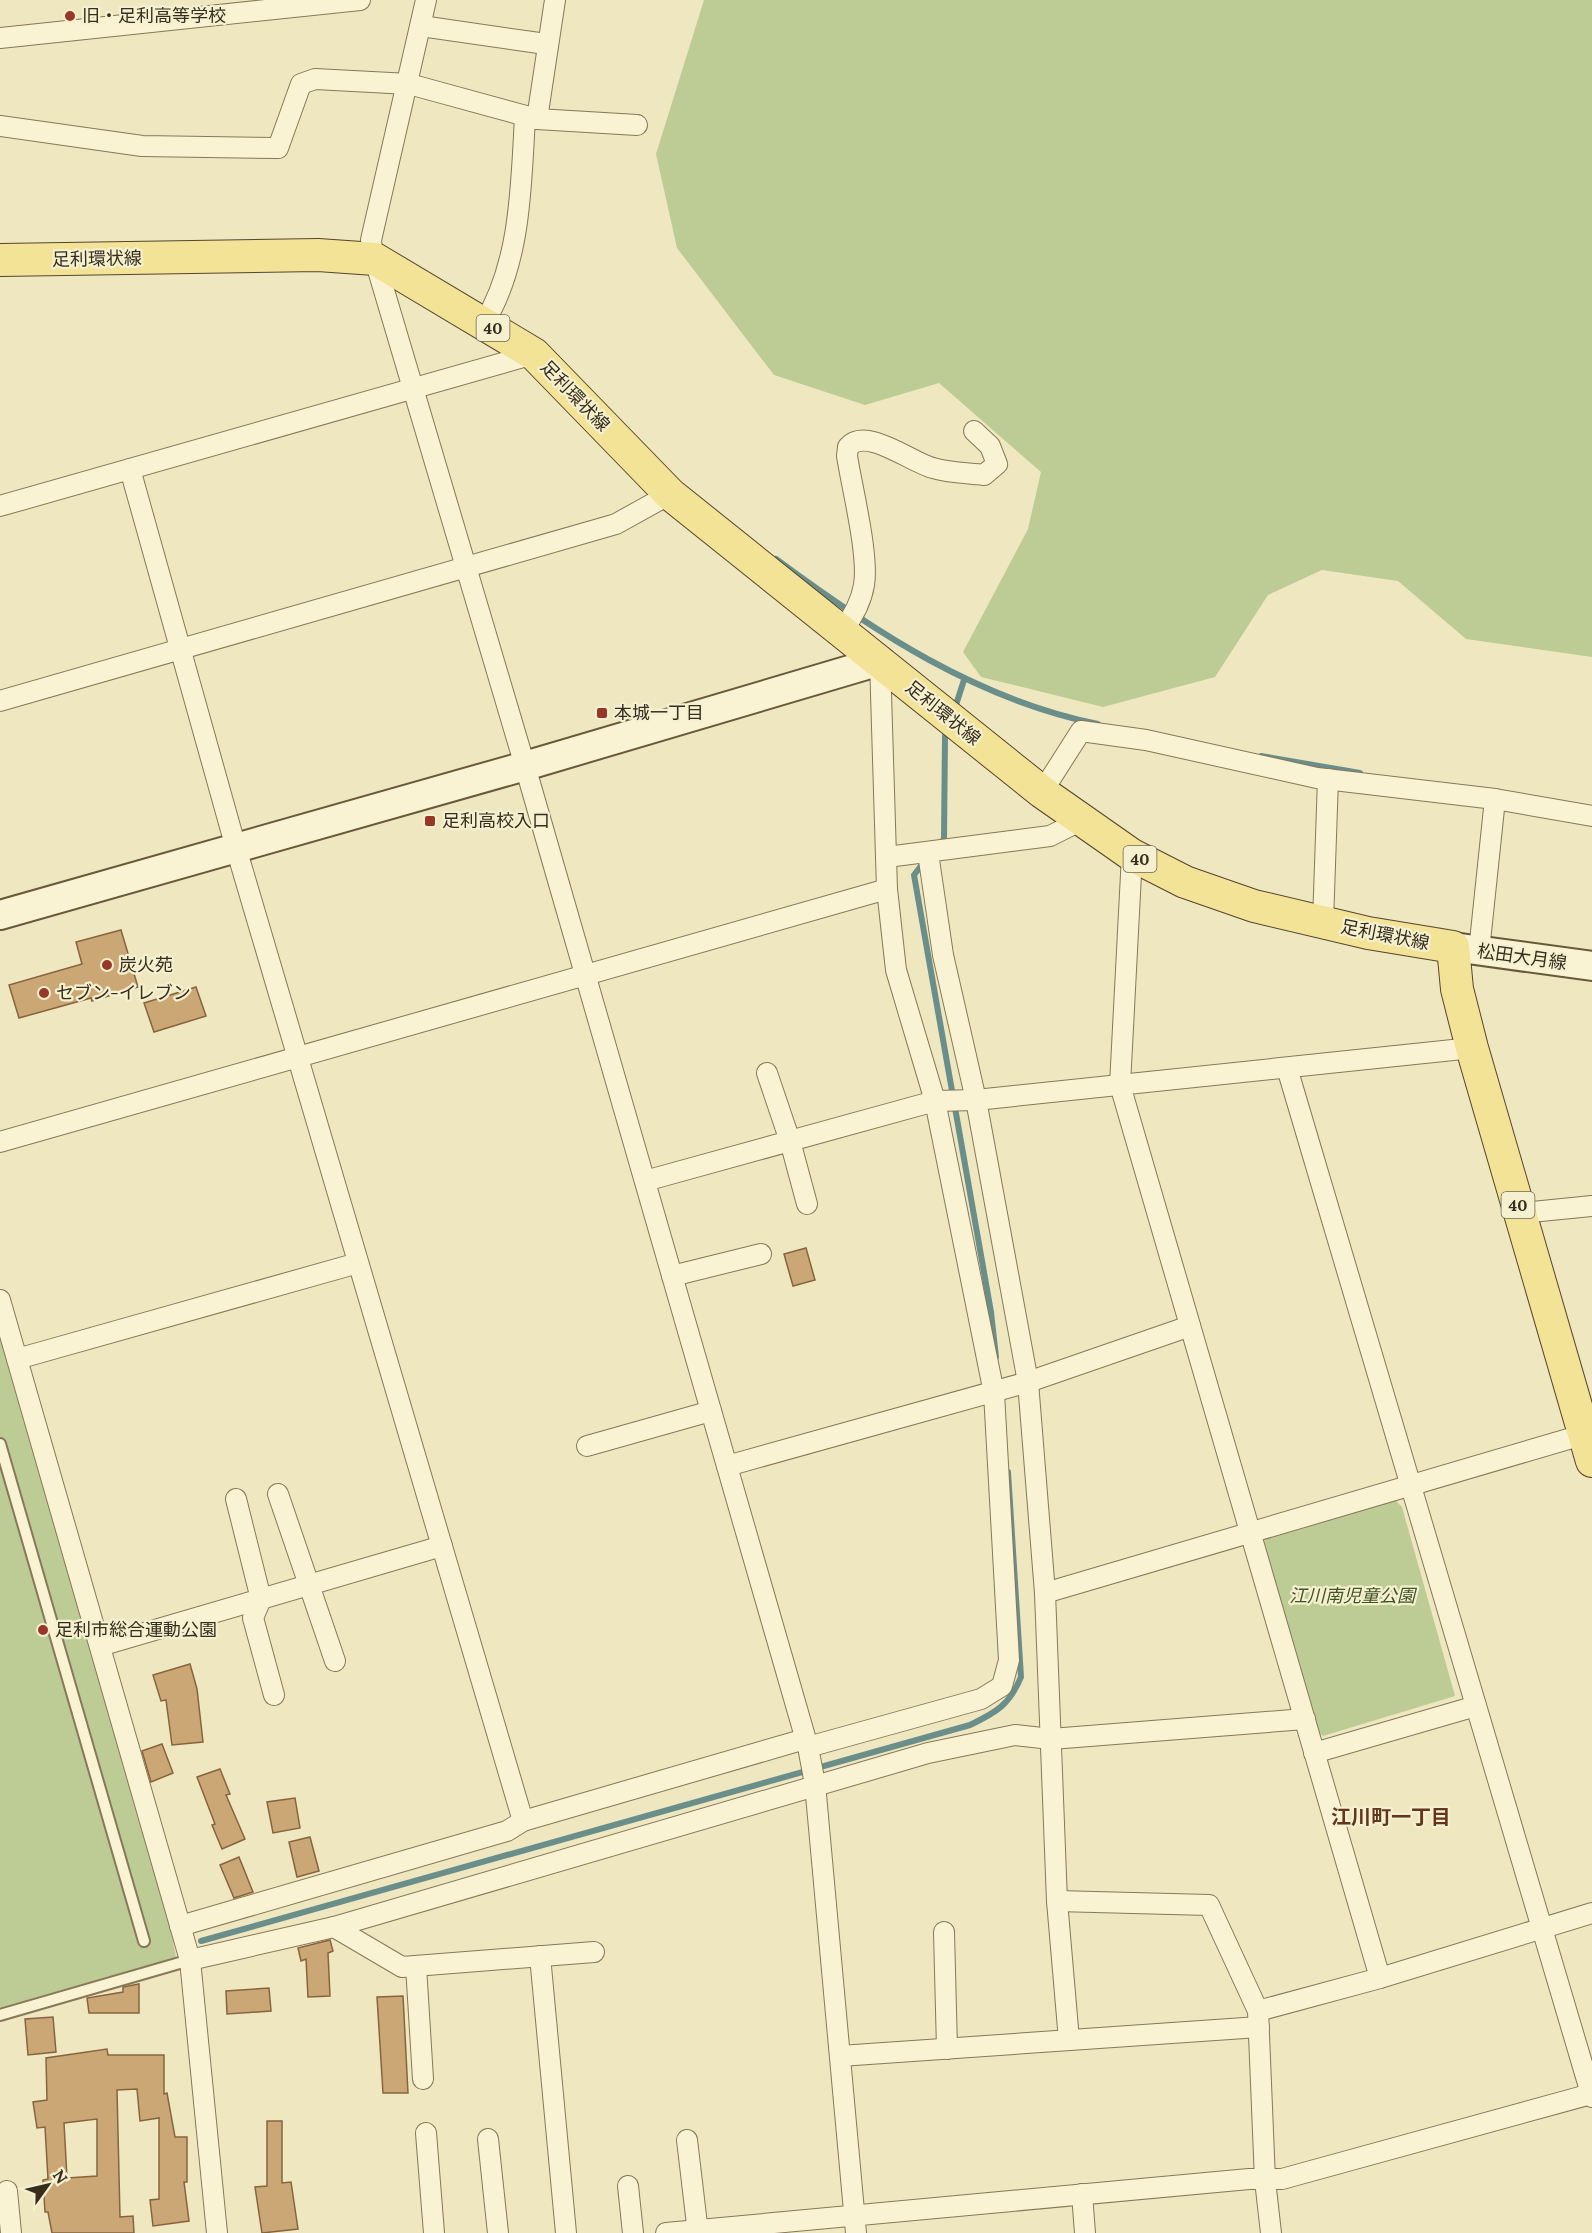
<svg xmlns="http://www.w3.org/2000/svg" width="1592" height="2233" font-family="Lora,'Noto Sans JP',serif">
<rect width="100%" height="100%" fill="#eee7c0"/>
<g fill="#bdcc94">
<polygon points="704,0 1592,0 1592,657 1466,639 1398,581 1322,570 1268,595 1215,677 1103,707 981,677 963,652 1028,529 1041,472 939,383 865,405 774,375 677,248 656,154"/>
<polygon points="0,1336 170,1925 176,1957 0,2008"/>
<polygon points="1393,1498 1402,1507 1455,1696 1323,1736 1316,1730 1262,1545 1268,1535"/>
</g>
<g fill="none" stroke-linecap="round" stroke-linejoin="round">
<g stroke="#6a8e8a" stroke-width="6">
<path d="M776 559C873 631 978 700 1098 724"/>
<polyline points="954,711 964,680"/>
<polyline points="1261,756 1360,773"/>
<polyline points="939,845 944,839 945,736 947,729"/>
<polyline points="924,862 914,875 991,1312 996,1357"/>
<path d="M201 1941 970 1725C997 1712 1009 1705 1021 1677L1008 1472"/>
</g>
</g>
<g fill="#cca776" stroke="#86653e" stroke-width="1.5" fill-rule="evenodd">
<polygon points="121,930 138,987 92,1001 91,998 19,1018 9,985 82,964 76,942"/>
<polygon points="196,987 206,1016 154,1032 144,1003"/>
<polygon points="806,1248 815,1280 793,1286 784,1254"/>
<polygon points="190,1664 197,1689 203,1742 172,1745 166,1700 161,1701 153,1675"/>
<polygon points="162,1744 173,1773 151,1782 142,1751"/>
<polygon points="220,1769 230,1794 226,1795 245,1839 222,1849 212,1825 215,1824 197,1777"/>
<polygon points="295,1798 300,1828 273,1833 267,1802"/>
<polygon points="310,1837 319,1871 297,1877 289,1842"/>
<polygon points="239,1857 253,1892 234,1898 220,1865"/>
<polygon points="330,1940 333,1951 328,1953 330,1996 308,1997 306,1959 301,1961 298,1948"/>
<polygon points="139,1984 139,2013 89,2013 87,1998 123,1992 123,1987"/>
<polygon points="269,1988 271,2011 227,2014 226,1991"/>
<polygon points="403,1996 408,2093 383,2093 377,1997"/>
<polygon points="53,2017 56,2052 28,2055 25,2019"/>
<path d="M107 2049 108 2055H164V2094L167 2093 175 2137H187V2182H184L189 2221 153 2226 150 2200 159 2199V2118L140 2121 137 2089 117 2090 120 2217 133 2216 134 2233H52L48 2212H45L43 2180 48 2179 45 2127 37 2128 33 2102 47 2100 46 2058ZM97 2119V2176L67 2178 64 2123Z"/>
<polygon points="267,2121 282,2121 282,2183 291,2182 298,2229 262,2233 255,2187 267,2186"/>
</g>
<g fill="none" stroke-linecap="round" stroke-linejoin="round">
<defs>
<g id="lane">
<polyline points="0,1444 144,1941"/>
<polyline points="0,2015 190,1960"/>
</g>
<g id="street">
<polyline points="426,0 371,240 372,250 525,766 808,1747 815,1784 856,2233"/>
<polyline points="421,26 546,44"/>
<polyline points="0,38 360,0"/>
<polyline points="537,119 555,0"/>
<polyline points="0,126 142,146 278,148 301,84 315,79 409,84 537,119 637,125"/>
<path d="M484 323C521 262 521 186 525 117"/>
<polyline points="130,469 236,848 523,1821"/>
<polyline points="0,506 534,354"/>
<path d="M842 631C853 617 861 603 864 585 869 555 852 488 847 456L848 447C866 426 912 463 933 468 949 473 968 473 984 475L997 464 990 446 974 431"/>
<polyline points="0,701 616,524 670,494"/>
<polyline points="1042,792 1081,731 1146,740 1317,778 1495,799 1479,951"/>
<polyline points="1495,799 1592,816"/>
<polyline points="928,853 943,955 976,1100 1028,1382 1045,1593 1057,1901 1069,2040"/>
<polyline points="1132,855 1120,1085 1380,1978"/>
<polyline points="887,857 1050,836 1080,821"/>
<polyline points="1323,922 1328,779"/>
<polyline points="1287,1068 1592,2097"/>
<polyline points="767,1073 790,1141 807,1204"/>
<polyline points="0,1142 887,889"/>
<polyline points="645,1181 935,1101 976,1100 1472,1048"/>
<polyline points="1521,1213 1592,1206"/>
<polyline points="672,1276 761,1254"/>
<polyline points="0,1300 190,1960 217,2233"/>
<polyline points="17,1359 358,1263"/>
<polyline points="587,1446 711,1411"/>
<polyline points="727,1466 1028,1382 1190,1326"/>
<polyline points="278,1494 335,1661"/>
<polyline points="236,1499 261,1599 253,1618 274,1695"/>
<polyline points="1045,1593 1592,1432"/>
<polyline points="100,1646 442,1546"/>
<polyline points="808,1747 981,1699 1002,1686 1009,1660 994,1393 935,1101 896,970 887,889 880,661"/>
<polyline points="1314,1753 1476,1706"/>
<polyline points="1057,1901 1209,1905 1258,2011 1265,2180 1271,2233"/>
<polyline points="180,1926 507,1831 523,1821 805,1739"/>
<polyline points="334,1927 402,1967 594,1952"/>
<polyline points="944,1932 947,2049"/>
<polyline points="540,1956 566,2233"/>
<polyline points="190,1960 334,1927 928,1753 1015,1735 1051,1739 1305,1719"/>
<polyline points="416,1966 423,2079"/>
<polyline points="1258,2011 1380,1978 1592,1913"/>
<polyline points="840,2056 1259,2027"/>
<polyline points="426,2133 434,2233"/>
<polyline points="488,2139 498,2233"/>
<polyline points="687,2140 698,2233"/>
<polyline points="628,2186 633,2233"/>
<polyline points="7,2191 11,2233"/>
<polyline points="1082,2194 1085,2233"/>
<polyline points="666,2233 1249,2179 1282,2179 1591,2094"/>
</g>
<g id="secondary">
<polyline points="0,915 525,766 880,661"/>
<polyline points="1453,947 1592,966"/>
</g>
<polyline id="primary" points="0,260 318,255 375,259 534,354 670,494 1042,792 1132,855 1185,882 1254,906 1368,933 1453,947 1457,989 1472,1048 1592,1461"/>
</defs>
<use href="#lane" stroke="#877858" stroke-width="14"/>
<use href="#street" stroke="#877858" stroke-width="22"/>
<use href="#secondary" stroke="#69593b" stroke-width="32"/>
<use href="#primary" stroke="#55452d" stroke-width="34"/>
<use href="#lane" stroke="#f9f3d3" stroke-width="10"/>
<use href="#street" stroke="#f9f3d3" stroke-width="20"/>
<use href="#secondary" stroke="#f9f3d3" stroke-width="28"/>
<use href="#primary" stroke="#f2e397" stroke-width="32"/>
</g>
<g fill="#963728" stroke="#f5f0d0" stroke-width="2">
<circle cx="70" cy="16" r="6"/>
<rect x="596" y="707" width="12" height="12" rx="3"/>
<rect x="424" y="815" width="12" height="12" rx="3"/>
<circle cx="107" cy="965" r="6"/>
<circle cx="44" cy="993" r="6"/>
<circle cx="43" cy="1630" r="6"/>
</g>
<g text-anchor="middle" stroke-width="4.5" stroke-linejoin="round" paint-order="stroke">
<g fill="#f5f0d0" stroke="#706853" stroke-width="1.5">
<rect x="476.5" y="315" width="33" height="26" rx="4.5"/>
<rect x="1123.5" y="846" width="33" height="26" rx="4.5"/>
<rect x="1501.5" y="1192" width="33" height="26" rx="4.5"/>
</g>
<g font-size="16" font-weight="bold" fill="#372d1d">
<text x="493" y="334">40</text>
<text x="1140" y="865">40</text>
<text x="1518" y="1211">40</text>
</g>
<g font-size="18" fill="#372d1d" stroke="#f5f0d0" text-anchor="start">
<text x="82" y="22">旧・足利高等学校</text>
<text x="614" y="719">本城一丁目</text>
<text x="442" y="827">足利高校入口</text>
<text x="119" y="971">炭火苑</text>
<text x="56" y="999">セブン-イレブン</text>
<text x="55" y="1636">足利市総合運動公園</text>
</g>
<g font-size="18" fill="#372d1d" stroke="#f5f0d0">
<text transform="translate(97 259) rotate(-1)" y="6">足利環状線</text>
<text transform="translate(575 396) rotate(46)" y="6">足利環状線</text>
<text transform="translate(943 713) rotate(39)" y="6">足利環状線</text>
<text transform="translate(1385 935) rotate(11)" y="6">足利環状線</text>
<text transform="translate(1522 957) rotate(8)" y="6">松田大月線</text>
</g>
<g font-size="18" font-style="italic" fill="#405323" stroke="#f5f0d0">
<text x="1352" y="1602">江川南児童公園</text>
</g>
<g font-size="20" font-weight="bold" fill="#63351c" stroke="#f5f0d0">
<text x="1391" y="1824">江川町一丁目</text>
</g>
</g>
<g transform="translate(48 2185) rotate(56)" stroke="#f5f0d0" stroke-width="4.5" paint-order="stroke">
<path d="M0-4.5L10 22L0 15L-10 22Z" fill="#372d1d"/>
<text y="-9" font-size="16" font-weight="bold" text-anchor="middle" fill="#372d1d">N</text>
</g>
</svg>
